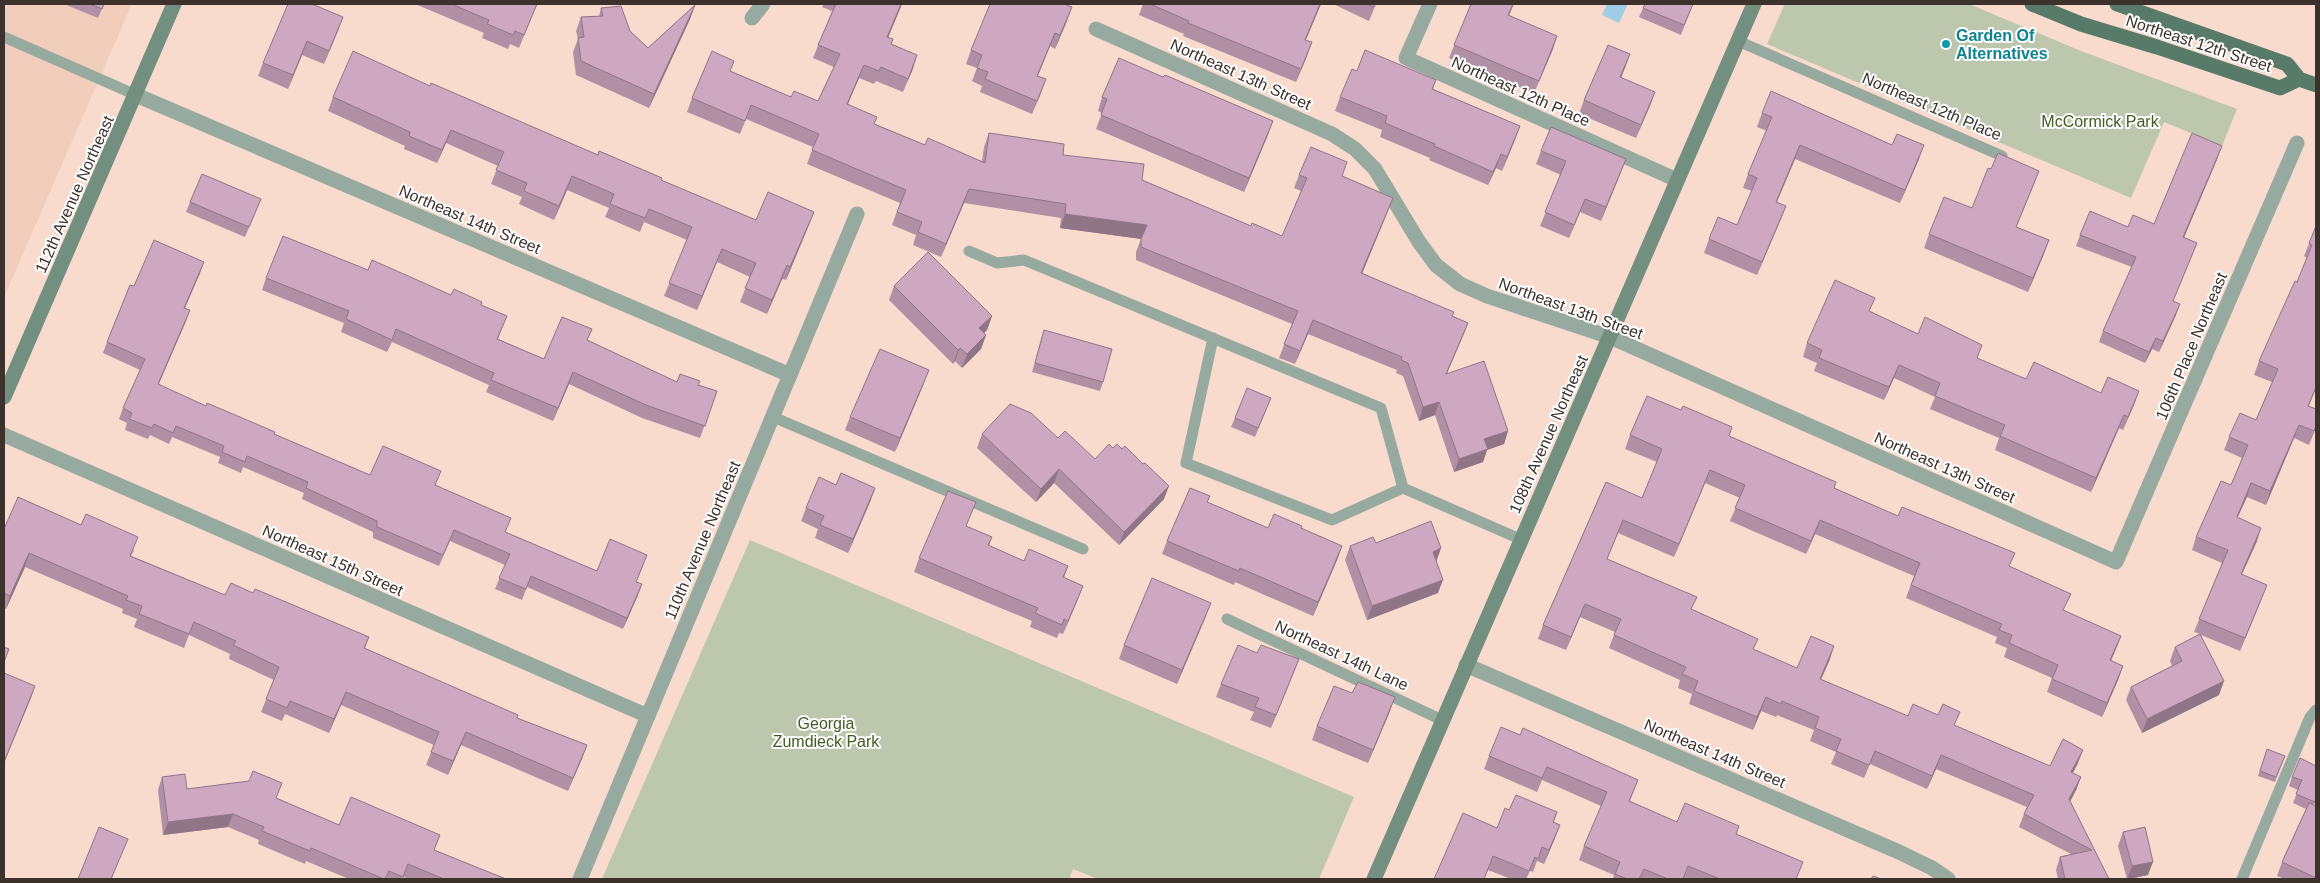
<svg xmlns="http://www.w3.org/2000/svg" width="2320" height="883" font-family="Arial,sans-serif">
<rect width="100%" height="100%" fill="#f8dbcc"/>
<polygon fill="#f1cdbb" points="4,4 132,4 4,297"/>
<g fill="#bcc7ae">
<polygon points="1785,4 1969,4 2081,51 2237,109 2222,146 2164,122 2131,198 1767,44"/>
<polygon points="750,540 1354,797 1319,879 1098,879 1073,869 1069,879 602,879"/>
</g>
<polygon fill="#9fcde3" points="1607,4 1628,4 1619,23 1602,15"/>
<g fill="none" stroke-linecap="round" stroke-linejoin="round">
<g stroke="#97aaa0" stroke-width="11">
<polyline points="4,37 136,95"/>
<polyline points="1738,41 2002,156"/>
<polyline points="969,251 997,263 1024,260 1381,408 1403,488 1520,539"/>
<polyline points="1213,338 1186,463 1332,520 1403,488"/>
<polyline points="773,417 1083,549"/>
<polyline points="1227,619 1442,720"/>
<polyline points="2242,879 2310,717 2316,710"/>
</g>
<g stroke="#97aaa0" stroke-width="15">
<polyline points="1430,4 1406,58 1677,180"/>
<polyline points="752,18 763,4"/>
<polyline points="1096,29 1332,134 1355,149 1375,169 1419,242 1436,265 1460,284 1487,296 1610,337 2116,562 2297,143"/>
<polyline points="136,95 790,375"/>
<polyline points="4,435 648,716"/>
<polyline points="1466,665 1899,852 1932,868 1948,879"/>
<polyline points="580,879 857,214"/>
</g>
<g stroke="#738f80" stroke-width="15">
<polyline points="4,397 174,4"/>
<polyline points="1374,879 1754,4"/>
</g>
<g stroke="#587b69" stroke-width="15">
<polyline points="2032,4 2081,24 2157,47 2280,88 2299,79"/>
<polyline points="2117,4 2287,64 2299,79 2316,85"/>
</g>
</g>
<g fill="#b190a6">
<polygon points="64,4 104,4 98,18"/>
<polygon points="415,4 537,4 519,48 510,44 508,49 482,38 484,33"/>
<polygon points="824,4 902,4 888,37 891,44 917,55 903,92 876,81 874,84 859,78 848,104 875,124 925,145 982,161 984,147 989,133 1142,180 1251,226 1282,236 1301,191 1294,188 1299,175 1342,176 1393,198 1362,273 1452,316 1468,323 1447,373 1508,431 1504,444 1487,450 1483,462 1454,472 1435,415 1419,421 1403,376 1396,373 1397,370 1308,334 1295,364 1279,358 1292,324 1136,260 1136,252 1141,239 1060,228 1061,218 964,203 941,257 913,245 916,235 892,225 900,203 807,164 813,147 746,119 740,134 687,112 692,98 734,61 730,71 791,97 818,101 834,67 813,58 832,11 822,7"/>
<polygon points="1143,4 1321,4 1306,40 1307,56 1296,82 1183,36 1184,34 1139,15"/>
<polygon points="1333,4 1376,4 1369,21"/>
<polygon points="1471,4 1514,4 1509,16 1553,49 1534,93 1449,58"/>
<polygon points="1645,4 1693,4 1681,35 1639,17"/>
<polygon points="695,5 690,19 649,108 576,75 573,52 578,39 576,31 581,17 599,16 601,8 630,31 648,48"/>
<polygon points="343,17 324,64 302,55 288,89 258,76 263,63"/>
<polygon points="1067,21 1055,49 1050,46 1038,76 1046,79 1032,114 980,92 982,86 972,81 977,68 966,64 971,50"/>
<polygon points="1630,54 1621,78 1655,92 1636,138 1579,114 1584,100"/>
<polygon points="1357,71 1436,80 1433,89 1520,126 1502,171 1496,168 1488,185 1429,160 1430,158 1380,137 1382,130 1335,111 1340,97"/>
<polygon points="1163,77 1273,121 1244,192 1096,129 1102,113 1098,111 1102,97"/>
<polygon points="430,86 756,220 814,212 786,280 782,279 767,314 740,302 750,277 717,262 697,310 664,296 687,240 644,222 640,232 605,217 609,208 567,190 554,220 519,204 522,197 491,184 498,166 446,143 437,163 404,149 405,146 328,111 333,97"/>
<polygon points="1762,113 1919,159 1900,203 1795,159 1777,202 1786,206 1757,275 1704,253 1709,239 1737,225 1752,191 1743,188 1748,174 1767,131 1757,127"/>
<polygon points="1541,151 1621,172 1601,221 1580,212 1569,238 1540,226 1561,175 1536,164"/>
<polygon points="2218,157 2184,237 2197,243 2173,301 2176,315 2159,352 2152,349 2145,363 2099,342 2103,331 2132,267 2076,246 2080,235 2128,227 2154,224"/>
<polygon points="2034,184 2016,227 2049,240 2028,292 1924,248 1929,234 1972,208"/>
<polygon points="261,199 245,237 186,212 190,202"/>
<polygon points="2316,226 2316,389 2309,406 2316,409 2316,428 2309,445 2294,438 2266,505 2247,497 2237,518 2257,541 2242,574 2262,598 2240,651 2201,635 2219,695 2142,733 2126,700 2131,687 2172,666 2170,661 2175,647 2200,634 2194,632 2222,563 2192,550 2196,537 2231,485 2242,458 2224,450 2229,437 2256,420 2272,382 2254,375 2259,361 2297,282 2307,258 2304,256"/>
<polygon points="368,270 481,305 507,316 498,339 544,359 592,329 587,341 677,382 698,385 717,391 700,438 642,418 569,384 553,421 486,392 489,385 392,342 387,352 341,332 344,323 262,290 266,278"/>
<polygon points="200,273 185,308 186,321 158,385 206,406 274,434 370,475 436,486 505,532 597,571 643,566 636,582 638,595 623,629 527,587 522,600 495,589 505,565 450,541 439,566 373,538 373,532 302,499 304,493 243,467 241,473 218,463 220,457 172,437 169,444 150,435 148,439 125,430 127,423 119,419 123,408 140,370 103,353 107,342 134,286"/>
<polygon points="894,286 992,316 987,330 984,333 986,335 981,349 962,368 955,361 953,364 889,300"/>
<polygon points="1870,312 1918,334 2026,379 2101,393 2139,391 2123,430 2119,428 2091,492 1995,450 1999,438 1930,409 1935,397 1894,378 1884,400 1814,371 1817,363 1803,357 1807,343"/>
<polygon points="1044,330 1103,382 1100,391 1032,372 1041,340"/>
<polygon points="924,383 895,452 845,430 850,417"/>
<polygon points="1267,408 1255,437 1231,427 1235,418"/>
<polygon points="1681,410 1732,427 1729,436 1834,488 2010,567 2064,611 2121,636 2111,661 2123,666 2118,680 2102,717 2047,692 2052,678 2004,657 2007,648 1995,643 1997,637 1906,598 1914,576 1815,534 1806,554 1730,521 1740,498 1705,483 1674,557 1618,533 1607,559 1692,609 1754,650 1797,668 1830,659 1821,680 1908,716 1955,726 2050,766 2078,763 2073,773 2081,777 2076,790 2070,801 2109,879 2058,879 2056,870 2060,857 2071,854 2019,827 2024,814 2027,807 1936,769 1927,789 1870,764 1864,778 1831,764 1836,752 1810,741 1814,730 1777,715 1776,717 1761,711 1753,730 1689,704 1692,694 1678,688 1680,680 1609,648 1615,632 1580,617 1566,650 1538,639 1543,625 1606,482 1642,498 1657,462 1625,449 1630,435"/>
<polygon points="982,434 1058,438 1164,499 1119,545 1054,483 1036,502 977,448"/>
<polygon points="875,488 870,502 848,553 815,538 818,529 801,521 806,508"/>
<polygon points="976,502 966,526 992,537 989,546 1024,561 1068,566 1064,578 1078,599 1063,634 1059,633 1057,638 1030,627 1032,621 914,572 919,558"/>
<polygon points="1207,503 1268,528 1301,528 1342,546 1337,560 1313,616 1235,582 1234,585 1162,554 1167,541"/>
<polygon points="81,525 134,550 131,556 225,595 253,593 369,637 365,648 517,718 587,745 568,791 461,745 448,775 426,765 434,745 341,705 329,733 285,714 282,721 261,712 274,680 229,659 230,654 189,635 184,648 134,627 137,619 122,613 123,609 25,567 6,609 4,608 4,529"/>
<polygon points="1376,543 1441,548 1436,562 1438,593 1367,620 1345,560 1350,546"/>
<polygon points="1206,616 1177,684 1119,659 1124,645"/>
<polygon points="1257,653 1299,659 1271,728 1250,720 1254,712 1216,697 1221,684"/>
<polygon points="1390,711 1368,763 1312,740 1317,726"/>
<polygon points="1520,735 1638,780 1630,801 1677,822 1736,834 1803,862 1796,879 1613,879 1614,875 1579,860 1584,846 1601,806 1542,780 1537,792 1484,769 1489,756"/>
<polygon points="2267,749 2285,756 2275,782 2258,776"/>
<polygon points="2316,766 2316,800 2314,805 2316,806 2316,879 2285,879 2277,876 2282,862 2306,809 2293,803 2298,790 2289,786 2292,777"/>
<polygon points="162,777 187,789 276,798 339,825 435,851 506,879 409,879 404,877 403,879 349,879 306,861 305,864 258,844 259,840 228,827 163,835 158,790"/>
<polygon points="1509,810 1557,812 1554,822 1555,838 1544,864 1537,861 1533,872 1530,871 1526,879 1511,879 1488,870 1484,879 1434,879 1497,828"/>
<polygon points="2123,832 2148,875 2130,879 2127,879 2118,846"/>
</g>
<g fill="#907587">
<polygon points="901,4 902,4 883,50 887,37"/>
<polygon points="1320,4 1321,4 1300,53 1305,40"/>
<polygon points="695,5 690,19 649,108 654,94"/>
<polygon points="1072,7 1067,21 1055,49 1060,35"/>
<polygon points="343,17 338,31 324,64 329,51"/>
<polygon points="1055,33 1050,46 1032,89 1037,76"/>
<polygon points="1557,36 1553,49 1534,93 1539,81"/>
<polygon points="307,41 302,55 288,89 293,75"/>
<polygon points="1312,42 1307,56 1296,82 1301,69"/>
<polygon points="1630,54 1625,68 1615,91 1620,77"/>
<polygon points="917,55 913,69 903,92 908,79"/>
<polygon points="864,65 859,78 842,117 847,104"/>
<polygon points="1046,79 1041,93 1032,114 1037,101"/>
<polygon points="1655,92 1650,106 1636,138 1641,125"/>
<polygon points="1273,121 1268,135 1244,192 1249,178"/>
<polygon points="1520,126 1515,140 1502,171 1507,157"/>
<polygon points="451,130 446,143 437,163 442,150"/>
<polygon points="1800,145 1795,159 1771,215 1776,202"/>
<polygon points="1924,145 1919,159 1900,203 1905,190"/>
<polygon points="2222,146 2218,157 2180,247 2183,237"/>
<polygon points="1501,154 1496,168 1488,185 1493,172"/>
<polygon points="1626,159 1621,172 1601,221 1606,207"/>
<polygon points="2039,171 2034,184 2011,240 2016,227"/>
<polygon points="572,176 567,190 554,220 559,206"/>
<polygon points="969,189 964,203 941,257 946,244"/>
<polygon points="1393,198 1388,211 1357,286 1361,273"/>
<polygon points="1585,199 1580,212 1569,238 1574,225"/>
<polygon points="1786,206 1781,219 1757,275 1762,262"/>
<polygon points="814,212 809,225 786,280 790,267"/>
<polygon points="1065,214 1147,225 1142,239 1060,228"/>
<polygon points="2049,240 2044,254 2028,292 2033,278"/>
<polygon points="722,249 717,262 697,310 702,296"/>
<polygon points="204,262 200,273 180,319 184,308"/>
<polygon points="787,265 782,279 767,314 772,300"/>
<polygon points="2180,304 2176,315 2159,352 2163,341"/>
<polygon points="190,310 186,321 154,395 158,384"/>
<polygon points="992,316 987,330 975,342 979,328"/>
<polygon points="1313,320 1308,334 1295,364 1300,351"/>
<polygon points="1468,323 1463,336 1441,387 1446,374"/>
<polygon points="986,335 981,349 962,368 967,354"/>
<polygon points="2156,338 2152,349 2145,363 2149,352"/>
<polygon points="960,348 955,361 953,364 958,350"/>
<polygon points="1899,365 1894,378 1884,400 1889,387"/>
<polygon points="929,370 924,383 895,452 900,438"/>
<polygon points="573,372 569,384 553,421 558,408"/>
<polygon points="2139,391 2134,405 2123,430 2128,417"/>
<polygon points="1439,402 1435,415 1419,421 1423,407"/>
<polygon points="2124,415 2119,428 2091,492 2096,478"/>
<polygon points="2299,425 2294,438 2266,505 2270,491"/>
<polygon points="1508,431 1504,444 1487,450 1483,462 1454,472 1459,459 1484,439"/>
<polygon points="1059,469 1054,483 1036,502 1041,489"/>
<polygon points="1710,470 1705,483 1674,557 1679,544"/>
<polygon points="2251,483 2247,497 2232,530 2237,517"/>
<polygon points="1169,486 1164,499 1119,545 1124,532"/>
<polygon points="875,488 870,502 848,553 853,539"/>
<polygon points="1820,520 1815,534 1806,554 1811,541"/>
<polygon points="2261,528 2257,541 2236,587 2241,574"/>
<polygon points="1342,546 1337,560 1313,616 1318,602"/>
<polygon points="1441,548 1436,562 1433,552"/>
<polygon points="29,553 25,567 6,609 10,596"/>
<polygon points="1443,580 1438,593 1367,620 1372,606"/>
<polygon points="642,584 638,595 623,629 627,618"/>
<polygon points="2267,585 2262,598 2240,651 2245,638"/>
<polygon points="1083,586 1078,599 1063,634 1068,621"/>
<polygon points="1211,603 1206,616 1177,684 1182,670"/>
<polygon points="1585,604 1580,617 1566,650 1571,637"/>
<polygon points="2121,636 2116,649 2105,673 2110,660"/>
<polygon points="1834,646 1830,659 1815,692 1820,679"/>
<polygon points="1299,659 1294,672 1271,728 1276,715"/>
<polygon points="2123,666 2118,680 2102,717 2107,703"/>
<polygon points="2224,681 2219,695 2142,733 2147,719"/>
<polygon points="35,686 31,698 4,763 4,762"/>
<polygon points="346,692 341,705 329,733 334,719"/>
<polygon points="1395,697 1390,711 1368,763 1373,750"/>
<polygon points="1766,697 1761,711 1753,730 1757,717"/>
<polygon points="466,732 461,745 448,775 453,761"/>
<polygon points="587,745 582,759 568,791 573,778"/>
<polygon points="2083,750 2078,763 2066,785 2071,772"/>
<polygon points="1941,755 1936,769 1927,789 1932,776"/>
<polygon points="2081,777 2076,790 2065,812 2069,799"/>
<polygon points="233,814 228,827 163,835 168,822"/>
<polygon points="1560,825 1555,838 1544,864 1549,850"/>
<polygon points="2153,862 2148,875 2127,879 2132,866"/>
</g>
<g fill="#cea7c1" stroke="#907587">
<polygon points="90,4 104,4 102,9"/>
<polygon points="288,4 312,4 343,17 329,51 307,41 293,75 263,63"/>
<polygon points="451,4 537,4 524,35 515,31 513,35 487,24 489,20"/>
<polygon points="836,4 901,4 887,37 893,39 891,44 917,55 908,79 881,67 879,71 864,65 847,104 877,117 874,124 925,145 928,138 985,163 989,133 1064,144 1063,155 1144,164 1142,180 1251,226 1252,223 1282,236 1307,178 1299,175 1311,147 1347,162 1342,176 1393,198 1361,273 1454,312 1452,316 1468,323 1446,374 1484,361 1508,431 1484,439 1488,449 1459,459 1439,402 1423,407 1408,363 1401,360 1402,357 1313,320 1300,351 1284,344 1298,311 1141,247 1141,239 1147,225 1065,214 1066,204 969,189 946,244 918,232 922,222 897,212 906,190 812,150 819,134 751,105 745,121 692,98 712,51 734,61 730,71 791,97 794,91 818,101 840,54 818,45"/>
<polygon points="990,4 1064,4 1072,7 1060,35 1055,33 1037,76 1046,79 1037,101 985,79 988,72 977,68 982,55 971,50"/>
<polygon points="1150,4 1320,4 1305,40 1312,42 1301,69 1188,23 1189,21"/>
<polygon points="1367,4 1375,4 1374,7"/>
<polygon points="1471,4 1513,4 1508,15 1557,36 1539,81 1454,45"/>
<polygon points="1645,4 1693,4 1684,25 1643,8"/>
<polygon points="695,5 654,94 581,61 578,38 584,37 581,17 603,16 601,8 621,6 630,31 648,48"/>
<polygon points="1608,45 1630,54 1620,77 1655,92 1641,125 1584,100"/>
<polygon points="1365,50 1436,80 1432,89 1520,126 1507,157 1501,154 1493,172 1434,146 1435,144 1385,123 1387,116 1340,97 1352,69 1357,71"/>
<polygon points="353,51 430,86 431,83 598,155 599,151 662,178 661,180 756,220 768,192 814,212 790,267 787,265 772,300 745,288 756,263 722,249 702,296 669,283 692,227 649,209 645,218 610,204 614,194 572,176 559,206 524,191 527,183 496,170 504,152 451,130 442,150 409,136 410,132 333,97"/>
<polygon points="1119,58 1163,77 1165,75 1273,121 1249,178 1101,115 1107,99 1102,97"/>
<polygon points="1771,91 1892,145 1897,134 1924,145 1905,190 1800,145 1776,202 1786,206 1762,262 1709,239 1718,217 1737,225 1757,178 1748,174 1772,117 1762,113"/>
<polygon points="1551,127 1626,159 1606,207 1585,199 1574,225 1545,212 1566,161 1541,151"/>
<polygon points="2192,133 2222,146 2183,237 2197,243 2173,301 2180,304 2163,341 2156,338 2149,352 2103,331 2136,257 2080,235 2090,211 2128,227 2133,215 2154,224"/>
<polygon points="1998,153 2039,171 2016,227 2049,240 2033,278 1929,234 1944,197 1972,208 1988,168 1991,169"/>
<polygon points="202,174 261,199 249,227 190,202"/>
<polygon points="2316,226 2316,387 2308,406 2316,409 2316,426 2314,431 2299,425 2270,491 2251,483 2237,517 2261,528 2241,574 2267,585 2245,638 2199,619 2228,550 2196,537 2221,481 2231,485 2248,445 2229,437 2240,413 2256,420 2278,369 2259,361 2295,281 2297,282 2312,245 2309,243"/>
<polygon points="283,236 368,270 372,260 451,295 454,289 482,302 481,305 507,316 497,339 544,359 562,317 592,329 587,340 677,382 680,374 700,381 698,385 717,391 705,426 646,405 573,372 558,408 491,380 494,373 396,329 392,340 346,319 349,311 266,278"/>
<polygon points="154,240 204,262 184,308 190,310 158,384 206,406 207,403 275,432 274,434 370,475 383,446 441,471 435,485 511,518 505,532 597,571 610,539 647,555 636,582 642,584 627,618 531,576 526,589 499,578 510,554 454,530 443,555 377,527 377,521 306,488 308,482 247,456 245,462 222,452 224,446 176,426 173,433 154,424 152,428 129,419 132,413 123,408 145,359 107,342 130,285 134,286"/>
<polygon points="928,252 992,316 979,328 986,335 967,354 960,348 958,350 894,286"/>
<polygon points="1835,280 1875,298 1869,311 1918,334 1925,317 1982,345 1977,358 2026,379 2034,362 2101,393 2108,377 2139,391 2128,417 2124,415 2096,478 2000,436 2005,425 1935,396 1940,383 1899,365 1889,387 1819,358 1822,350 1807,343"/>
<polygon points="1044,330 1112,349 1103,382 1035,363"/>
<polygon points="880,349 929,370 900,438 850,417"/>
<polygon points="1247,388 1271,398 1258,428 1235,418"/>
<polygon points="1647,396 1681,410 1683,406 1732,427 1729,436 1836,482 1834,488 1898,516 1902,507 2015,553 2009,566 2071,594 2063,610 2121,636 2110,660 2123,666 2107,703 2052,679 2058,665 2009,643 2012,635 1999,630 2002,624 1911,585 1920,563 1820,520 1811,541 1735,508 1745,485 1710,470 1679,544 1623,520 1607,559 1697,597 1691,609 1758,639 1753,649 1797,668 1811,636 1834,646 1820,679 1908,716 1913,704 1938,715 1943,704 1960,712 1954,725 2050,766 2063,739 2083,750 2071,772 2081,777 2069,799 2109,879 2065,879 2060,857 2092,850 2024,814 2034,795 1941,755 1932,776 1875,751 1869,765 1836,751 1841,739 1815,728 1819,717 1782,701 1781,704 1766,697 1757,717 1694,691 1698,681 1682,674 1686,667 1614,635 1621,619 1585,604 1571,637 1543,625 1606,482 1642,498 1662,449 1630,435"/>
<polygon points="1010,404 1031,413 1058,438 1065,431 1095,459 1109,444 1113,448 1117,444 1122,449 1125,446 1143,464 1145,463 1169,486 1124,532 1059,469 1041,489 982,434"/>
<polygon points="841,473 875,488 853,539 820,525 824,516 806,508 819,477 836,485"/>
<polygon points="1190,488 1210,496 1207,502 1268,528 1274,514 1302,526 1301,528 1342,546 1318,602 1240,568 1239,571 1167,541"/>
<polygon points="948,491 976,502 966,526 992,537 988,545 1024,561 1029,549 1068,566 1063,577 1083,586 1068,621 1064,619 1062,625 1035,613 1038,608 919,558"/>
<polygon points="18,497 81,525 86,514 138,537 130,556 225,595 231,583 253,593 255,589 369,637 364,648 518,715 517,718 587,745 573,778 466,732 453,761 431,752 439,732 346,692 334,719 290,701 287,708 266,699 279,667 233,645 236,641 194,622 189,634 139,614 142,606 126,600 128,596 29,553 10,596 4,593 4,529"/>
<polygon points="1431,521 1441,548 1433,552 1443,580 1372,606 1350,546 1373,537 1376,543"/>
<polygon points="1152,578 1211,603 1182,670 1124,645"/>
<polygon points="2200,634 2224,681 2147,719 2131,687 2182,661 2175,647"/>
<polygon points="1238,645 1257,653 1261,645 1299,659 1276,715 1255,707 1259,698 1221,684"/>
<polygon points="4,647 9,649 4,662"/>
<polygon points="4,673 35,686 4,762"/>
<polygon points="1358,682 1395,697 1373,750 1317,726 1334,686 1352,693"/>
<polygon points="1501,727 1520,735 1523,728 1638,780 1629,801 1677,822 1685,803 1739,826 1736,834 1803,862 1796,879 1720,879 1688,866 1683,879 1668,879 1644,869 1639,879 1627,879 1615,874 1620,862 1584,846 1607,792 1547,767 1542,778 1489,756"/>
<polygon points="2267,749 2285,756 2276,777 2260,771"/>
<polygon points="2300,758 2316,766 2316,798 2315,802 2296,794 2302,780 2292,777"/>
<polygon points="253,771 282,783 276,798 339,825 351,797 440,835 434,850 506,879 444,879 408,864 403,877 389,871 385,879 384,879 311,848 310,851 262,831 264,827 233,814 168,822 162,777 185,774 187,789 249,781"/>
<polygon points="1516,795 1557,812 1553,822 1560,825 1549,850 1542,847 1538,859 1535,857 1529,871 1493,856 1484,879 1434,879 1463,813 1497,828 1505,808 1509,810"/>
<polygon points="2309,803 2316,806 2316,878 2282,862"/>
<polygon points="99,827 128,839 111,879 78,879"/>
<polygon points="2145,827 2153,862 2132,866 2123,832"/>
<polygon points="1873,876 1881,879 1871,879"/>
</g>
<circle fill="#0f9aa8" stroke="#fff" stroke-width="2" cx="1946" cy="44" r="5"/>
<g text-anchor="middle" stroke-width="4" stroke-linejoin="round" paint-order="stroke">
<g font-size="16" font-weight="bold" fill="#0d838f" stroke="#fff" text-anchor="start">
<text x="1956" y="41">Garden Of<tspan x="1956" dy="18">Alternatives</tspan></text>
</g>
<g font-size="16" fill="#3c312b" stroke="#fff">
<text transform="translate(2199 43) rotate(18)" y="6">Northeast 12th Street</text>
<text transform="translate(1241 74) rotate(24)" y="6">Northeast 13th Street</text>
<text transform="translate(1521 91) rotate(24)" y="6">Northeast 12th Place</text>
<text transform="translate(1932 106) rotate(23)" y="6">Northeast 12th Place</text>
<text transform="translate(74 194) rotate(-66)" y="6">112th Avenue Northeast</text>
<text transform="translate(470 219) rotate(23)" y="6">Northeast 14th Street</text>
<text transform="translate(1571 308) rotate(20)" y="6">Northeast 13th Street</text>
<text transform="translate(2191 346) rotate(-67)" y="6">106th Place Northeast</text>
<text transform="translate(1548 434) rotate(-66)" y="6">108th Avenue Northeast</text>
<text transform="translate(1945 467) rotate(24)" y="6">Northeast 13th Street</text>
<text transform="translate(702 540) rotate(-67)" y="6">110th Avenue Northeast</text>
<text transform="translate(333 560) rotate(24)" y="6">Northeast 15th Street</text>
<text transform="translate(1342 655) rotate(25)" y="6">Northeast 14th Lane</text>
<text transform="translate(1715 753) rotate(23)" y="6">Northeast 14th Street</text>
</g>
<g font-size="16" fill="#455b22" stroke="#fff">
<text x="2100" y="127">McCormick Park</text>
<text x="826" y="729">Georgia<tspan x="826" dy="18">Zumdieck Park</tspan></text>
</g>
</g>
<rect width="2320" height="883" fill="none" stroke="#3c312b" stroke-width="10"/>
</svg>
